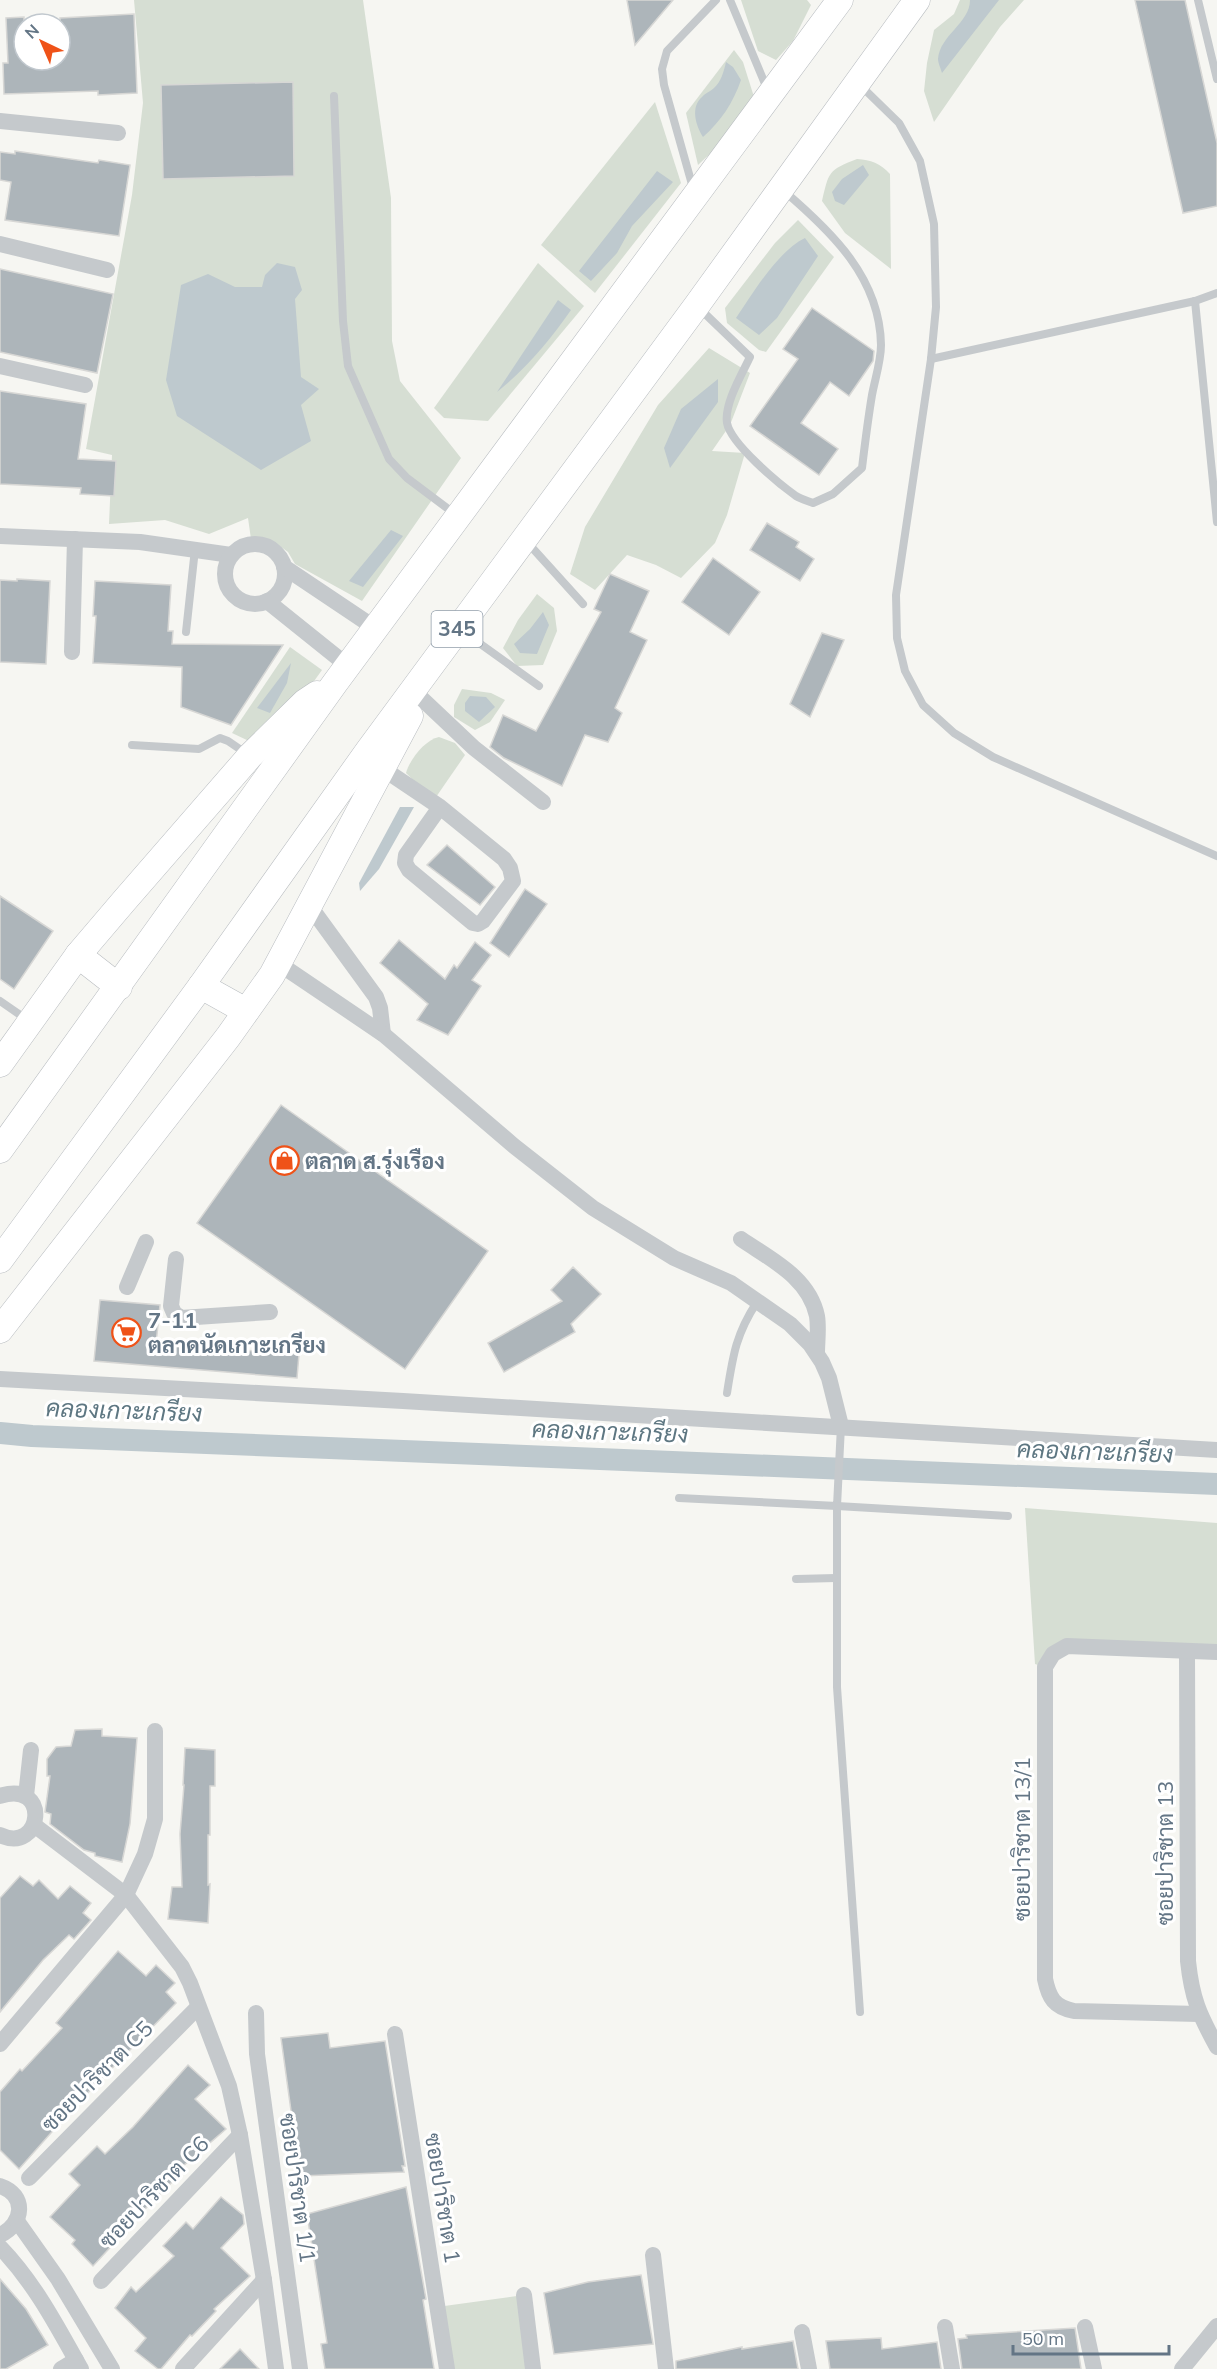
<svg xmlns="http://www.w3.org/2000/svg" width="1217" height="2369" font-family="Mulish,Sarabun,sans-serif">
<rect width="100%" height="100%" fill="#f6f6f2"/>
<g fill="#d6ded3">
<polygon points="134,0 363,0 391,198 392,341 400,381 461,458 362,601 295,564 288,552 277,544 265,539 251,539 248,518 209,534 165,520 109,524 112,455 86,449 132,195 143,103"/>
<polygon points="741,0 807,0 811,5 793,41 776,60 758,51"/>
<polygon points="960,0 1024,0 1000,27 934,122 924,91 927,63 934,30 954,14"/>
<polygon points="734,50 743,62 754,97 716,148 698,165 686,113"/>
<polygon points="655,102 681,183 595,293 541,245"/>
<path d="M857 159C871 160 880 163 890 174L891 269 845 233 822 201C829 172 828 170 857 159Z"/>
<polygon points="798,220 834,257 766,352 759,350 727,323 725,308 775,243"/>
<polygon points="538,263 584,306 488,421 444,418 434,408"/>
<polygon points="709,348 750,373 730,425 712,451 745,453 727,515 715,543 681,578 656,565 627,555 595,590 570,574 585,527 658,405"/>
<polygon points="537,594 554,608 557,631 543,665 517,666 503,648 518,620"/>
<polygon points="290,647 322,670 299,702 251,742 232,733"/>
<polygon points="462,689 491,693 505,700 490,722 475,730 454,717 454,705"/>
<path d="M439 737 455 743 465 755 434 800 406 773C410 759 425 740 439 737Z"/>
<polygon points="1025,1508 1217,1523 1217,1653 1067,1646 1045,1667 1035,1664"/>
<polygon points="524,2295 532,2369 447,2369 437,2307"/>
</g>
<g fill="#bec9ce">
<path d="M970 0H999L942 73C941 69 938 63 938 59 940 35 970 23 970 0Z"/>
<path d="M726 62 733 67 741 80C733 103 721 121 703 137 696 126 690 107 702 97 705 93 710 92 714 88 721 82 724 71 726 62Z"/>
<polygon points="863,165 869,175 844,205 835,201 832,192 842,179"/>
<polygon points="657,171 673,182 632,226 617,253 591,281 579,271"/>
<path d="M805 238 818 256 777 318 759 335 736 318C753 293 778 251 805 238Z"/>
<polygon points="277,263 295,267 302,290 295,299 301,377 319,389 301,405 311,441 261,470 177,416 166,380 181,285 208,274 235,287 262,287 265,275"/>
<path d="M558 300 571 310C550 340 526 369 497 392Z"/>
<polygon points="718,379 718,402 670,468 664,448 681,409"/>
<polygon points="391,530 403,536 363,587 349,581"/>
<polygon points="543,612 549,625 537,654 520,653 514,644 530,629"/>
<polygon points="291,663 287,683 270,713 257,708"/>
<polygon points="470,696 486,697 495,707 479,722 465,711 465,703"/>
<polygon points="400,807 414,807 379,869 360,891 359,883"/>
</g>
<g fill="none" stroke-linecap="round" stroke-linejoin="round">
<polyline stroke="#bec9ce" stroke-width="22" points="0,1433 32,1436 1217,1484"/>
</g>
<g fill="#adb5ba" stroke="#d7d7d5" stroke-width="1.5">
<polygon points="627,0 673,0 635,45"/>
<polygon points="1135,0 1185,0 1217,143 1217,206 1183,213"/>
<polygon points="134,14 137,93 98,95 98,91 4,94 3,63 8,63 6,18 24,17 24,62 60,60 60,18"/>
<polygon points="293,82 294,176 163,179 161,85"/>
<polygon points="15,151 98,163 99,160 130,165 119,236 5,220 11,182 0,180 0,152 15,154"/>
<polygon points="0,269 113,294 97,373 0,352"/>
<polygon points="812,308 874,351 873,361 849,396 830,382 801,423 838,449 819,475 750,426 798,359 783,349"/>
<polygon points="0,391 86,404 78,459 116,461 114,496 80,494 81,488 0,484"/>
<polygon points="767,523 799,542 796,547 814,559 800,581 750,550"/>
<polygon points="713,558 760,592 729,635 682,602"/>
<polygon points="610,574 649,591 630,632 647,640 615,708 622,713 608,742 585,735 562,786 504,758 490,747 503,715 536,731 601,612 594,609"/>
<polygon points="17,579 50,581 46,664 0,662 0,580 17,581"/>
<polygon points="95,581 171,585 168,631 173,631 172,644 283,645 231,725 181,707 182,667 93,663 96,616 93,616"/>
<polygon points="822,633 844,640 810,717 790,704"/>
<polygon points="447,845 495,887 480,905 427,865"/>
<polygon points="525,889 547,904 509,957 490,943"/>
<polygon points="0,896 53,931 14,989 0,979"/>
<polygon points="399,940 445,979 454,965 457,968 475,942 491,955 472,980 481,986 448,1035 417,1020 428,1004 380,963"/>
<polygon points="281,1105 488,1251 405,1369 197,1223"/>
<polygon points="573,1267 601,1294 571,1324 575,1332 504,1372 488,1343 562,1301 551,1290"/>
<polygon points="100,1300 160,1305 156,1344 299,1354 297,1378 94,1361"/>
<polygon points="102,1729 102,1736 137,1738 130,1824 122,1862 95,1856 95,1853 84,1850 50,1824 51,1814 45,1812 50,1776 47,1776 47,1759 56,1747 71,1746 75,1730"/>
<polygon points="185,1748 215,1750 215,1786 210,1786 210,1835 208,1835 208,1885 210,1884 208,1923 168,1919 172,1887 182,1887 180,1834 184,1785 183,1785"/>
<polygon points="20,1876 33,1886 39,1880 58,1899 70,1886 91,1903 83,1913 91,1920 74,1939 69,1935 43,1960 0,2012 0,1898"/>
<polygon points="118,1951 146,1976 156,1965 175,1983 166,1992 176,2003 74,2107 19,2169 0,2150 0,2092 20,2069 22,2071 62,2028 56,2023"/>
<polygon points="328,2033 330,2048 385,2041 405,2166 402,2166 404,2172 300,2176 281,2038"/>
<polygon points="188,2065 210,2085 195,2099 226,2129 182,2167 185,2169 117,2237 118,2239 93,2266 72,2244 75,2240 50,2217 80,2185 69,2174 97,2146 105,2154 133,2127"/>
<polygon points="406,2187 426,2299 423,2300 434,2369 325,2369 321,2344 327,2343 307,2214"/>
<polygon points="221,2197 243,2215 244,2224 221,2248 250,2276 214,2309 216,2311 192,2336 190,2335 161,2369 158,2369 135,2351 146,2338 115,2308 131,2287 136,2292 174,2256 163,2246 186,2222 193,2229"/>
<polygon points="641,2275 653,2344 554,2354 544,2293 588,2282"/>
<polygon points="0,2279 26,2309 48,2345 6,2369 0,2369"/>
<polygon points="1075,2328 1081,2369 962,2369 958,2339 967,2338 966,2335"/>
<polygon points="881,2338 882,2349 937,2342 941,2369 830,2369 826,2341"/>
<polygon points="793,2341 798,2369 676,2369 676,2361 742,2347 742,2349"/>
<polygon points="240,2349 259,2369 220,2369"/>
</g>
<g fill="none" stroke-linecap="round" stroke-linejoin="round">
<defs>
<g id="primary">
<polyline points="78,955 119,987"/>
<polyline points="201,986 246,1011"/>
<polyline points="0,1064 78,955 124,901 250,756 305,702 317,694"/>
<polyline points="0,1150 335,683 840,0"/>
<polyline points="0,1260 201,986 368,751 697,305 917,0"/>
<polyline points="0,1330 228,1037 272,975 410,716"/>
</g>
</defs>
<use href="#primary" stroke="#b8bcc0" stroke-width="27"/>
<g stroke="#c5c9cc" stroke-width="8">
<polyline points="730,0 768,91"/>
<polyline points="1198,0 1217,79"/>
<polyline points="860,85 899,123 920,161 934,224 936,307 931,359 896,595 897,638 905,671 923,705 954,733 993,757 1217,856"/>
<polyline points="334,96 343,321 348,366 389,459 407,478 455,514"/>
<polyline points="693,188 664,85 662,69 667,51 716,0"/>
<polyline points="1195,301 1217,522"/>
<path d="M699 308 750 357C742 374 724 404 727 423 731 444 778 483 796 496 801 499 808 501 813 503L833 494 862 468C865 443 868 419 872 395 875 379 881 361 881 345 880 278 832 232 784 191"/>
<polyline points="931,359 1195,301 1217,293"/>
<polyline points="527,542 583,604"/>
<polyline points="461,630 539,686"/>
<polyline points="186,632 195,549"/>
<polyline points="132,745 199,749 220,738 228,741 247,754"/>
<polyline points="0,1001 29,1021"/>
<path d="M727 1393C733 1355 736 1334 757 1302"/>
<polyline points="679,1498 837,1506 841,1426"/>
<polyline points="796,1579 836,1578"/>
<polyline points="860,2012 837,1687 837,1506 1008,1516"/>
</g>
<g stroke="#c5c9cc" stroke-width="16">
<polyline points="0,121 118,133"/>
<polyline points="0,244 107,270"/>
<polyline points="0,366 85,385"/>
<polyline points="0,536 140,542 231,555"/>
<circle cx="255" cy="574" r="30"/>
<polyline points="284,567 375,628"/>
<polyline points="267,601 348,666"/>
<polyline points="72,652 75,539"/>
<polyline points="420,697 474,748 543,802"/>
<polyline points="382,768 440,807 504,859 510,868 513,881 483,921 478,924 473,923 409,870 405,863 406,855 440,807"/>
<polyline points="309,905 376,997 380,1008 383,1034"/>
<polyline points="278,963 383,1034 514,1146 593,1208 674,1258 731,1283 790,1324 810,1344 822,1362 829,1378 841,1426"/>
<path d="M741 1239C770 1259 809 1277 817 1316 819 1328 817 1342 817 1353"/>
<polyline points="176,1259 171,1306 174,1313 181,1318 270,1312"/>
<polyline points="127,1287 146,1242"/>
<polyline points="0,1379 403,1401 1217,1450"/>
<path d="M1187 1652 1188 1961C1192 1999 1199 2014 1217 2047"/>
<path d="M0 1796C51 1779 43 1855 0 1835"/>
<polyline points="26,1796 31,1750"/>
<polyline points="34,1825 126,1895 182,1967 190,1983 229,2086 240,2135 264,2280 276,2369"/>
<polyline points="256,2013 257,2054 300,2369"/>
<path d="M1199 2014 1074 2011C1054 2007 1049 1998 1045 1979V1667L1053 1654 1067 1646 1217 1652"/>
<polyline points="395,2034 447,2369"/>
<polyline points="0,2044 126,1895 145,1854 155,1819 155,1731"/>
<polyline points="29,2178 198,2007"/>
<path d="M0 2186C27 2195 24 2224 0 2235"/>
<polyline points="17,2221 58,2279 112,2369"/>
<path d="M0 2247C34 2282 57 2326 81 2369"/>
<polyline points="653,2255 666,2369"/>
<polyline points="101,2281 240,2135"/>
<polyline points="524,2295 533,2369"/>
<polyline points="945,2327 952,2369"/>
<polyline points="1085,2327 1094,2369"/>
<polyline points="802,2332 809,2369"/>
<polyline points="61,2369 76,2360"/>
<polyline points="183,2369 264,2280"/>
<polyline points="1182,2369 1217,2326"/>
</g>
<use href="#primary" stroke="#fff" stroke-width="26"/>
</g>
<defs>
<symbol id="shop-ring" viewBox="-11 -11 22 22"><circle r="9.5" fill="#fff" stroke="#ef5218" stroke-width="1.5"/><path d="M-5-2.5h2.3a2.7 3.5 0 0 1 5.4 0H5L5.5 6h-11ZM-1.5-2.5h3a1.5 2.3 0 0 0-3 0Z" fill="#ef5218"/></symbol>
<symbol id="supermarket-ring" viewBox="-11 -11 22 22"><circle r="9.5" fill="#fff" stroke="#ef5218" stroke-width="1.5"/><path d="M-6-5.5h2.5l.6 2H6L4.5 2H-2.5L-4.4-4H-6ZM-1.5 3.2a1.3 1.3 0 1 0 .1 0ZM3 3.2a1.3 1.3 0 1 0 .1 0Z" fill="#ef5218"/></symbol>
</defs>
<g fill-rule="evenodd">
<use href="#shop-ring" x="268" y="1144" width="33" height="33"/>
<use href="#supermarket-ring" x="110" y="1316" width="33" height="33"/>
</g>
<g text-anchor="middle" stroke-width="6" stroke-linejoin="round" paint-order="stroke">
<rect fill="#fff" stroke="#929eaa" stroke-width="1.5" x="431.5" y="611" width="51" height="36" rx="4.5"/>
<g font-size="21" font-weight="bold" fill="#637585">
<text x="457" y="636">345</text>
</g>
<g font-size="22" font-weight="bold" fill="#637585" stroke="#fff" text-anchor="start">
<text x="305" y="1169">ตลาด ส.รุ่งเรือง</text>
<text x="148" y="1328">7-11<tspan x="148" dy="25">ตลาดนัดเกาะเกรียง</tspan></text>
</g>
<g font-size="22" fill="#637585" stroke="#fff">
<text transform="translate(1022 1839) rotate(-90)" y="8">ซอยปาริชาต 13/1</text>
<text transform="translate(1165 1853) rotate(-90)" y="8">ซอยปาริชาต 13</text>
<text transform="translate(97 2076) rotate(-45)" y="8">ซอยปาริชาต C5</text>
<text transform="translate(298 2188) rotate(82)" y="8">ซอยปาริชาต 1/1</text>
<text transform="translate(154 2192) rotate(-46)" y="8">ซอยปาริชาต C6</text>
<text transform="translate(443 2198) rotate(81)" y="8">ซอยปาริชาต 1</text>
</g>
<g font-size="24" font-style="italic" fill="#5e7782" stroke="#fff">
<text transform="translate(124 1411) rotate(2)" y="8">คลองเกาะเกรียง</text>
<text transform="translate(610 1432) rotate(2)" y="8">คลองเกาะเกรียง</text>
<text transform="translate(1095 1452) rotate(2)" y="8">คลองเกาะเกรียง</text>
</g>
</g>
<g transform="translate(42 42) rotate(316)"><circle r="28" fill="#ffffff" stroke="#c1c8ce" stroke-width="1.5"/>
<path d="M0-4.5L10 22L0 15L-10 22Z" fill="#ef5218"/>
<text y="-9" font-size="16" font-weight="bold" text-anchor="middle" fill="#637585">N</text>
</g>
<path d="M1013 2345v9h156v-9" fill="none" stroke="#637585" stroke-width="3"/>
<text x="1022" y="2345" font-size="18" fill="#637585" stroke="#ffffff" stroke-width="4.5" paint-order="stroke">50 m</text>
</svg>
